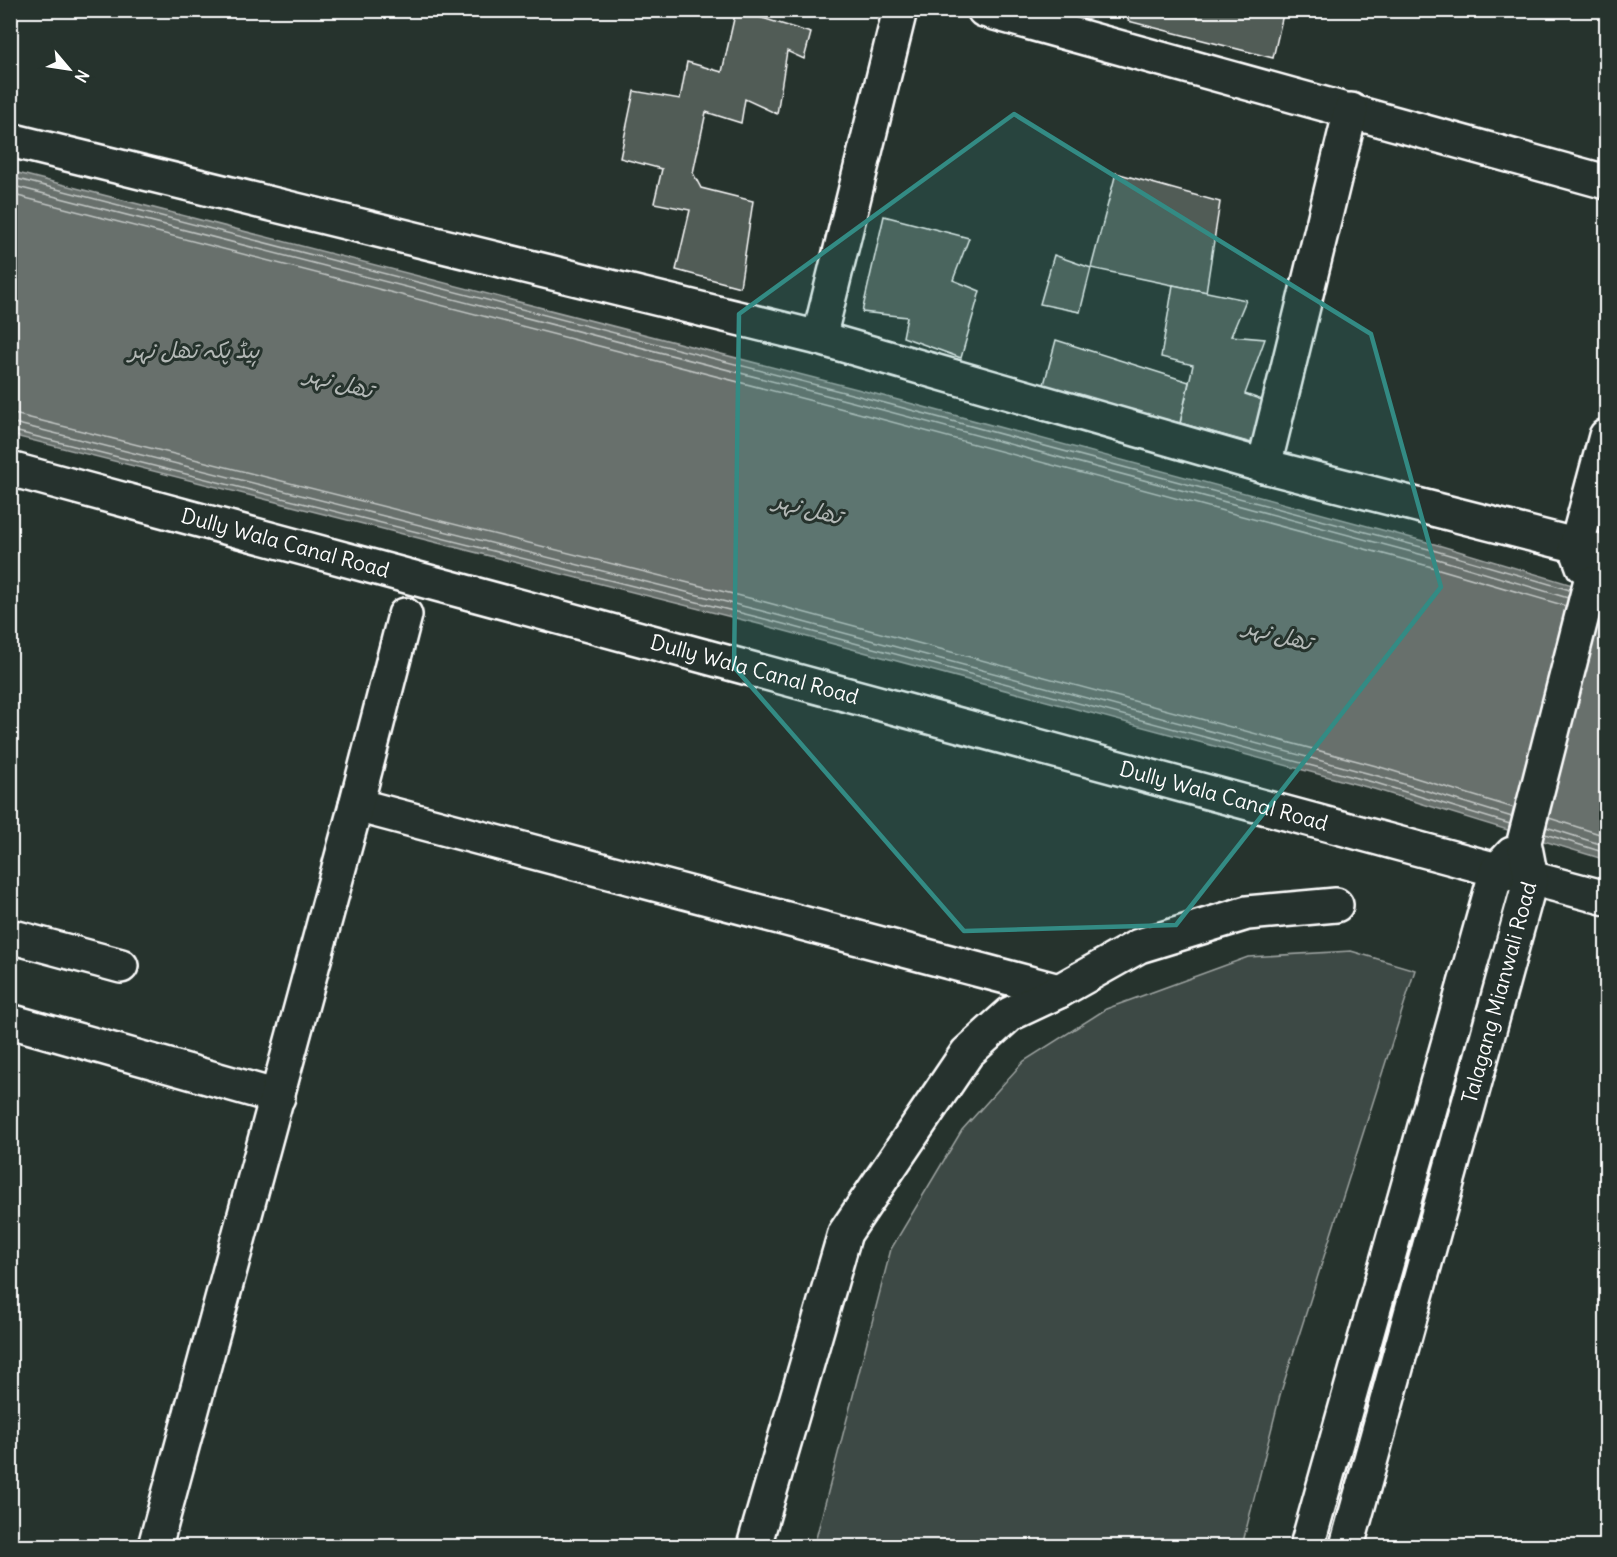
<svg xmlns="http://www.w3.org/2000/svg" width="1617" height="1557" font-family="Delius,'Playpen Sans Arabic',sans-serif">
<rect width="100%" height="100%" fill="#26332d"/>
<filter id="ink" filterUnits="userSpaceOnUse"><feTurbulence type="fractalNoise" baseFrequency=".0167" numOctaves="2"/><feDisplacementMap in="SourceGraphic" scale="12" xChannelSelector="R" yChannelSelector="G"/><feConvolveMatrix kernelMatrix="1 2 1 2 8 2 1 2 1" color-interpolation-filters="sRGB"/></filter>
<g filter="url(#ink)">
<polygon fill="#3e4944" stroke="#9ea4a2" stroke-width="1.5" points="1351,951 1415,970 1280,1395 1242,1546 814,1546 891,1249 962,1130 1024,1061 1106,1009 1248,957"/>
<polygon fill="#67706c" stroke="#a4a9a7" stroke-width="1.5" points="10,171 857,389 1438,545 1606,595 1606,860 1374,789 759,624 11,435"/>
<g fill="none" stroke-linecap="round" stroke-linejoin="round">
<g stroke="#c2c6c4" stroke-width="1.5">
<polyline points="10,177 855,395 1436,551 1570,590"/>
<polyline points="10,185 853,402 1434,558 1568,598"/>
<polyline points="10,194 851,411 1432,567 1566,606"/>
<polyline points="10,413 765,602 1380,767 1514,808"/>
<polyline points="10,422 762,611 1378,776 1512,817"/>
<polyline points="10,430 761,618 1376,783 1510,824"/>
<polyline points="1549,818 1606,836"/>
<polyline points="1546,827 1606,846"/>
<polyline points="1545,834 1606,853"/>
</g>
</g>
<g fill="#515c57" stroke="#fff" stroke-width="1.5">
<polygon points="736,10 811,33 804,59 787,51 777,114 745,99 741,123 706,112 693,173 701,188 753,201 740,287 676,270 690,210 654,203 662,169 620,158 634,91 680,99 687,62 722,72"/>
<polygon points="1130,10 1284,10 1273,58 1128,21"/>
<polygon points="1116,173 1220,202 1206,292 1091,268"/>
<polygon points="884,216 969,238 953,280 980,291 961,358 903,337 907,317 862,312"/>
<polygon points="1054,255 1091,268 1080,312 1040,304"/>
<polygon points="1173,285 1246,300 1231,336 1265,339 1245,394 1265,401 1255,444 1180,423 1193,365 1161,357"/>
<polygon points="1056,340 1189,382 1180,423 1043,388"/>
</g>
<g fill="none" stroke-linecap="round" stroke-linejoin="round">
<defs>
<g id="street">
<polyline points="984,10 1606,182"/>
<polyline points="819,338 900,10"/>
<polyline points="1264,466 1351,110"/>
<polyline points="356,805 1059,991"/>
<polyline points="1504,871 1606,898"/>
<polyline points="10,936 121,966"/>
<polyline points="10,1021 278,1097"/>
<polyline points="155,1546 356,805 405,615"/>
<polyline points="754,1546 845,1233 967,1053 1010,1014 1059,991 1139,946 1247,913 1336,905"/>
</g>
<g id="secondary">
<polyline points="10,140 819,338 1264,466 1606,553"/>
<path id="s1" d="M10 469 1497 870"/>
<polyline points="1583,566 1576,547 1606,436"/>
<polyline points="1307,1546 1497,870 1512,854"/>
<path id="s2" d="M1347 1546 1531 878 1524 842 1590 584"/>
</g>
</defs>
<use href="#street" stroke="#fff" stroke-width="38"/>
<use href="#secondary" stroke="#fff" stroke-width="38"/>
<use href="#street" stroke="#26332d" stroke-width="33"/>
<use href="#secondary" stroke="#26332d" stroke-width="33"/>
</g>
</g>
<path fill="#338b84" fill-opacity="0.2" stroke="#338b84" stroke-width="4.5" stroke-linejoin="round" d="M1014 114 1371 334 1441 587 1176 925 964 931 734 667 739 314Z"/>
<g text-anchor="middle" stroke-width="6" stroke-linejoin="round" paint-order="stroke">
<g font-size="21" fill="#fff" stroke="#26332d">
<text dy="7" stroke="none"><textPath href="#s1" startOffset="285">Dully Wala Canal Road</textPath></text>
<text dy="7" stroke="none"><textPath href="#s1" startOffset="771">Dully Wala Canal Road</textPath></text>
<text dy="7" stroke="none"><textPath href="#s1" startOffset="1257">Dully Wala Canal Road</textPath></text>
<text dy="7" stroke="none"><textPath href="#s2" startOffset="574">Talagang Mianwali Road</textPath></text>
</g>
<g font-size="22" font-style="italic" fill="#b3b8b6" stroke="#26332d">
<text x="194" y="358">ہیڈ پکہ تھل نہر</text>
<text transform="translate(339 382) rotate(15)" y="8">تھل نہر</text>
<text transform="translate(808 508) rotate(15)" y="8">تھل نہر</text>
<text transform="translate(1278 634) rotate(15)" y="8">تھل نہر</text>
</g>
</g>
<rect width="1617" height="1557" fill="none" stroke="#26332d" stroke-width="36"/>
<rect x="18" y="18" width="1581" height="1521" fill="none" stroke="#fff" stroke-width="2" filter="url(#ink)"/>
<g transform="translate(69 69) rotate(119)" stroke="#26332d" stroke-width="4.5" paint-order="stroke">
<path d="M0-4.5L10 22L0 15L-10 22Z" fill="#ffffff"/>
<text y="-9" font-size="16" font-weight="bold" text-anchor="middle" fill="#ffffff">N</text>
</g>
</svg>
